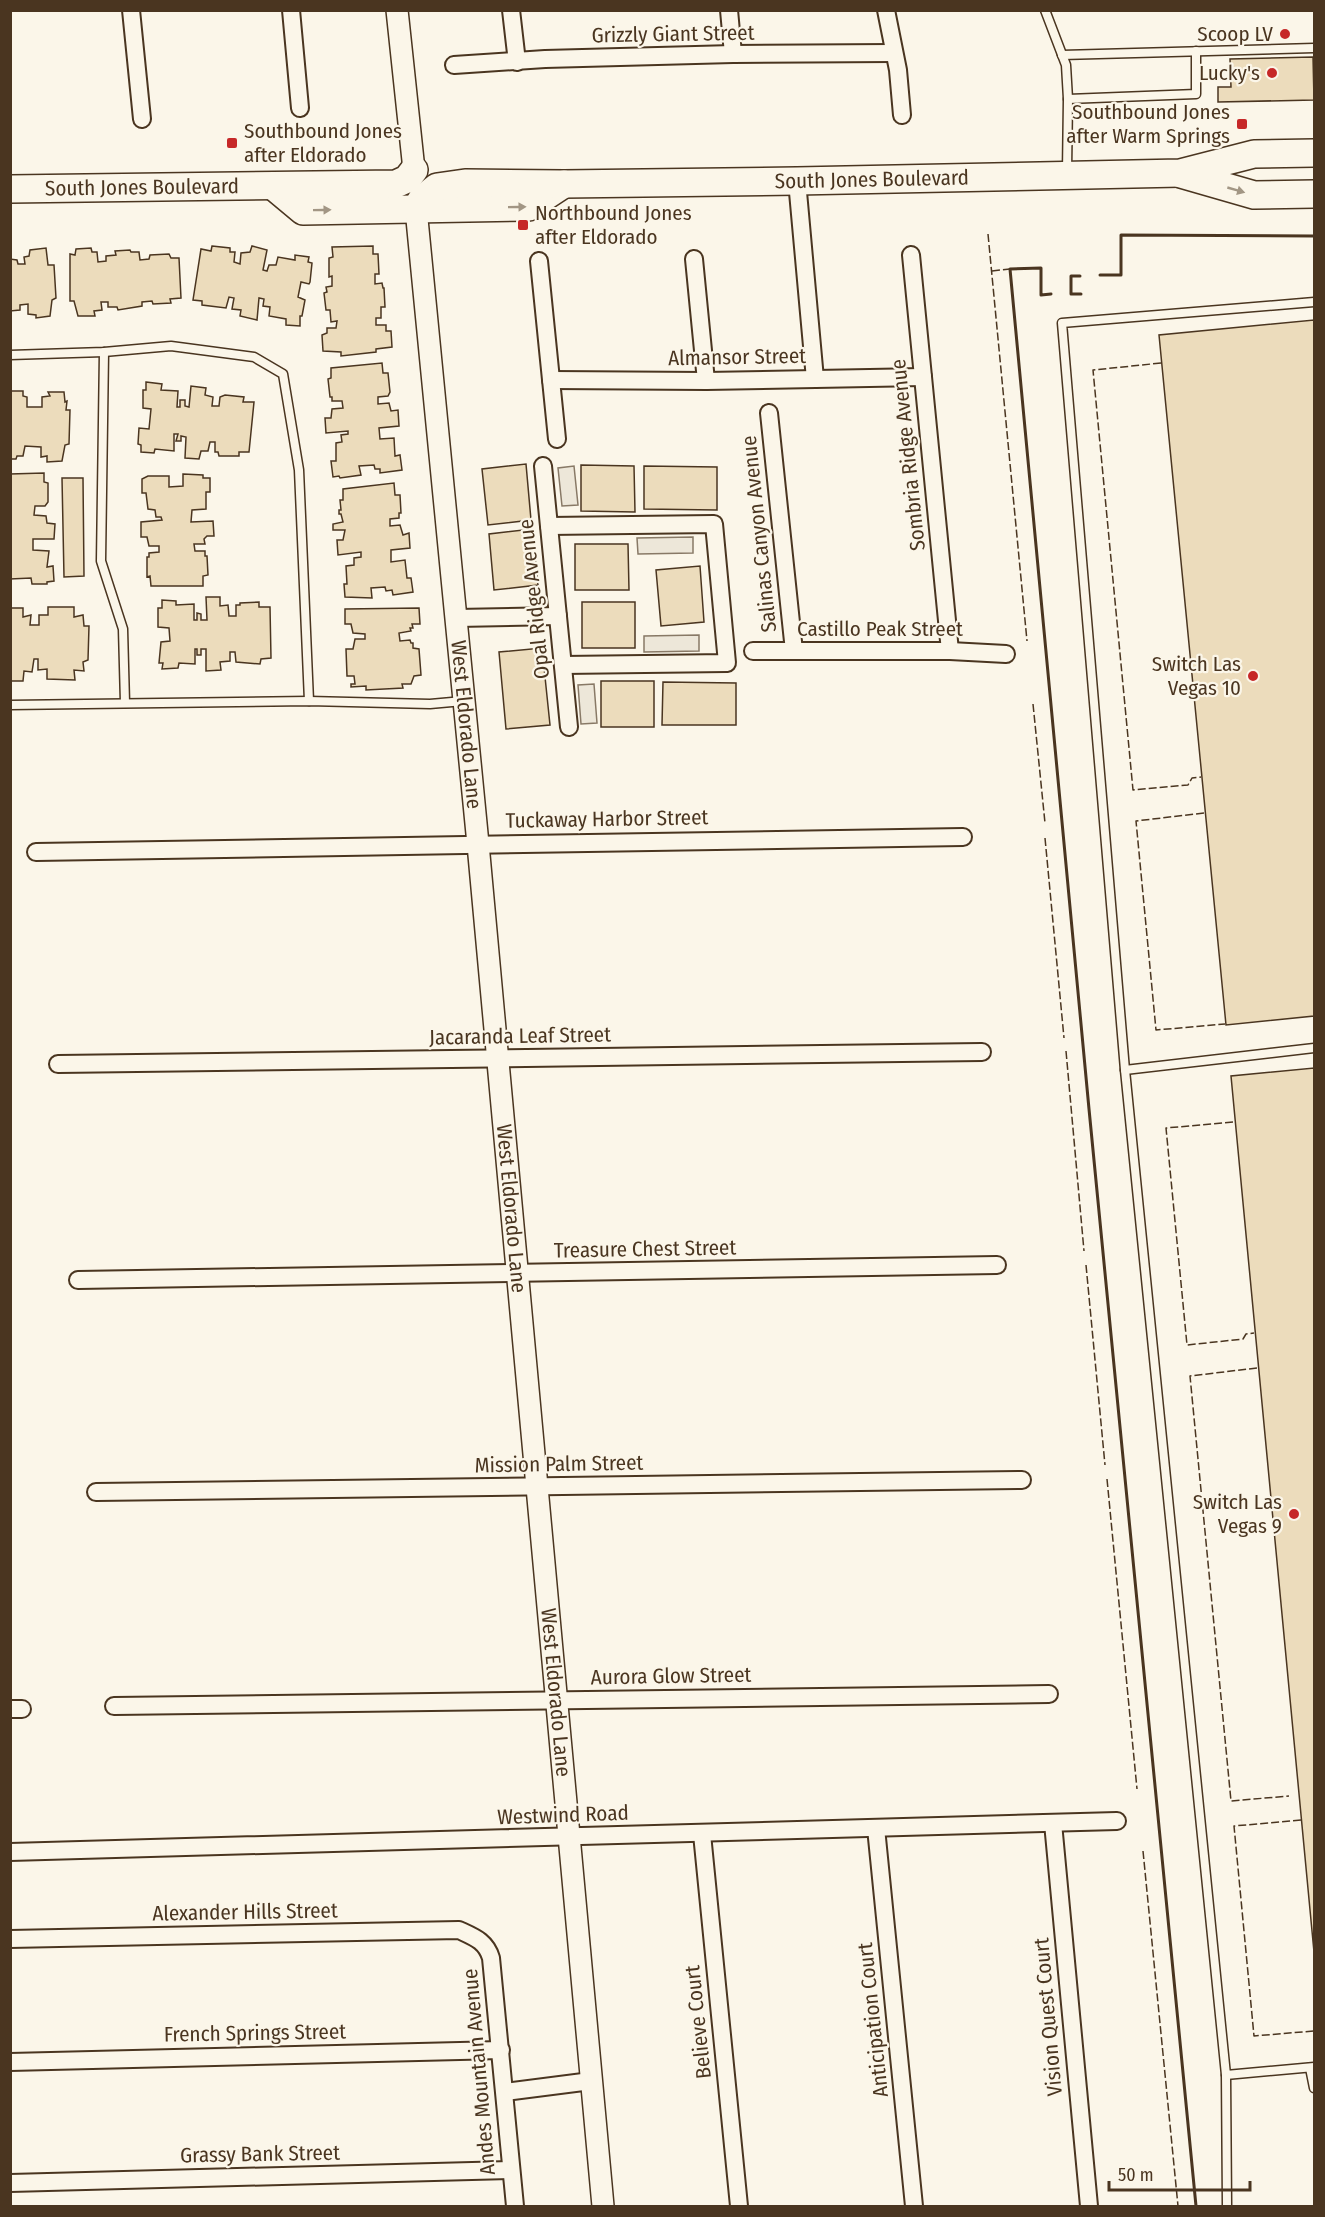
<svg xmlns="http://www.w3.org/2000/svg" width="1325" height="2217" font-family="'Fira Sans Condensed',sans-serif">
<rect width="100%" height="100%" fill="#fbf6e9"/>
<g fill="#ede7d9" stroke="#887966" stroke-width="1.5">
<polygon points="574,466 578,505 562,506 558,468"/>
<polygon points="693,537 693,553 638,554 637,538"/>
<polygon points="699,635 699,651 644,652 644,636"/>
<polygon points="594,684 597,723 581,724 578,685"/>
</g>
<g fill="#ecdcbc" stroke="#4a3520" stroke-width="1.5">
<polygon points="1313,57 1314,100 1218,102 1218,87 1231,87 1230,59"/>
<polygon points="212,246 230,248 230,252 235,252 234,262 240,264 241,253 250,252 252,246 267,250 263,270 267,271 269,265 276,265 278,257 295,260 295,255 309,257 308,262 312,263 310,282 309,284 301,282 298,297 305,300 302,316 300,316 300,326 286,325 286,319 269,316 270,307 263,306 264,299 259,298 257,320 240,316 241,310 232,309 234,298 229,297 226,308 202,305 202,301 193,300 201,249 211,251"/>
<polygon points="373,246 373,254 378,254 379,274 375,274 375,284 382,283 383,288 384,288 385,307 381,307 381,318 376,318 376,325 386,325 386,331 391,331 392,347 376,349 376,352 341,356 341,352 323,351 322,335 327,333 327,328 336,328 337,321 331,322 330,310 326,310 324,293 327,292 326,287 332,286 332,276 329,277 329,258 333,257 332,247"/>
<polygon points="46,248 48,265 54,265 56,298 52,300 50,316 36,318 36,315 28,314 28,304 20,305 20,310 10,311 10,259 17,260 18,264 25,264 24,257 29,256 30,250"/>
<polygon points="91,248 92,252 97,252 98,262 106,261 106,256 116,255 115,251 130,250 131,252 139,252 140,260 149,259 150,255 169,254 171,258 179,258 181,298 170,299 171,303 153,304 152,301 142,302 142,306 118,310 117,307 108,307 108,302 101,302 102,310 94,311 95,316 78,316 74,301 70,301 70,254 75,255 76,249"/>
<polygon points="1314,320 1314,1016 1226,1025 1159,335"/>
<polygon points="382,363 383,373 388,373 390,392 388,396 378,397 378,404 389,403 391,411 398,410 399,426 379,428 380,439 394,438 395,456 400,455 402,470 380,473 380,469 375,469 374,465 359,466 361,475 340,478 339,476 333,477 331,461 336,461 336,443 342,442 341,435 348,434 348,431 326,433 325,418 331,418 332,409 343,408 342,401 332,401 332,397 330,397 328,379 331,378 331,368"/>
<polygon points="146,382 162,384 161,390 178,391 177,407 180,407 180,400 185,400 185,406 189,407 191,386 206,388 205,395 213,397 212,406 219,406 220,397 225,395 244,397 243,402 254,402 249,452 239,452 239,456 219,456 218,452 215,452 215,442 210,442 208,451 201,451 199,459 185,458 186,437 181,436 181,441 176,441 178,434 174,434 174,451 155,449 154,453 141,452 141,445 138,444 139,428 149,429 151,409 143,408 143,390 146,390"/>
<polygon points="10,391 23,391 23,396 27,397 27,407 42,407 42,397 50,396 48,392 64,392 65,402 67,401 66,410 70,410 69,444 65,445 62,461 47,462 47,456 41,457 41,447 25,446 23,456 17,456 16,459 10,459"/>
<polygon points="526,464 531,520 488,525 482,469"/>
<polygon points="581,465 634,466 635,512 581,511"/>
<polygon points="644,466 717,467 717,510 644,509"/>
<polygon points="44,473 44,482 48,483 48,502 45,506 35,506 34,515 46,516 47,523 55,524 54,539 33,539 33,550 49,551 47,567 53,566 54,581 47,582 47,584 32,584 31,578 10,579 10,474"/>
<polygon points="183,474 203,475 203,478 210,478 210,492 206,492 206,509 192,510 191,522 213,521 214,536 207,536 204,539 205,544 194,544 195,551 205,551 205,556 207,556 208,575 203,576 203,586 151,586 150,576 147,577 147,557 149,557 149,553 159,552 159,546 149,546 147,537 141,537 141,522 162,520 161,517 156,517 155,510 148,509 146,493 142,493 142,479 148,476 169,476 169,487 183,486"/>
<polygon points="62,478 83,478 84,576 64,577"/>
<polygon points="394,483 395,495 400,495 401,513 399,513 399,518 390,519 390,526 400,525 403,535 409,533 410,548 391,550 391,562 405,560 407,578 411,578 413,592 393,595 392,590 386,591 385,587 371,588 372,598 345,597 344,584 347,584 346,566 354,565 354,558 361,557 361,552 338,555 337,540 343,540 345,530 333,530 333,524 343,522 341,514 339,514 339,510 341,510 340,500 343,500 343,489"/>
<polygon points="532,529 538,585 494,590 489,534"/>
<polygon points="575,544 628,544 629,590 575,590"/>
<polygon points="700,566 704,622 661,626 656,570"/>
<polygon points="206,597 220,597 220,606 228,605 229,616 236,616 236,605 240,605 240,603 259,602 259,607 270,607 271,658 261,659 260,664 236,662 235,652 230,652 230,661 220,662 221,670 206,671 206,649 201,649 201,655 197,655 197,649 195,649 195,664 179,663 178,668 162,669 163,663 159,663 161,642 170,641 169,628 158,627 158,608 162,608 162,600 176,601 176,605 194,604 194,620 197,620 197,613 201,614 201,620 207,620"/>
<rect x="582" y="602" width="53" height="46"/>
<polygon points="48,607 74,607 74,617 83,615 84,626 89,626 88,660 83,662 84,671 74,670 75,680 47,679 47,669 38,670 38,659 34,659 32,672 24,671 23,681 10,681 10,608 23,608 23,617 31,615 30,625 39,625 39,615 48,615"/>
<polygon points="419,608 420,624 412,624 413,628 410,628 411,631 399,633 400,641 410,640 411,643 413,643 413,648 419,649 421,675 414,676 411,684 402,684 403,688 366,690 366,686 351,687 351,684 355,684 354,676 347,676 346,649 353,649 355,639 365,639 365,634 353,633 351,624 345,624 345,609"/>
<polygon points="542,648 550,725 506,729 499,652"/>
<rect x="601" y="681" width="53" height="46"/>
<polygon points="663,682 736,683 736,725 662,725"/>
<polygon points="1314,1068 1314,1952 1231,1076"/>
</g>
<g fill="none" stroke-linecap="round" stroke-linejoin="round">
<defs>
<g id="service">
<polyline points="1045,10 1066,65 1068,99 1067,171"/>
<polyline points="1062,55 1314,48"/>
<polyline points="1068,99 1196,94 1196,51"/>
<polyline points="1314,302 1062,323 1125,1070 1226,2075 1314,2067"/>
<polyline points="104,352 101,561 123,629 125,703"/>
<polyline points="10,355 104,352 171,346 254,357 283,374 299,470 309,701"/>
<polyline points="10,705 309,701 430,704 463,701"/>
<polyline points="1125,1070 1314,1048"/>
<polyline points="1310,2068 1314,2088"/>
<polyline points="1226,2075 1227,2206"/>
</g>
<g id="minor">
<polyline points="131,10 142,119"/>
<polyline points="291,10 300,108"/>
<polyline points="511,10 517,62"/>
<polyline points="729,10 733,54"/>
<polyline points="886,10 898,70 902,115"/>
<polyline points="454,65 545,59 733,54 893,53"/>
<polyline points="797,181 815,379"/>
<polyline points="911,255 950,651"/>
<polyline points="694,259 706,381"/>
<polyline points="539,261 557,439"/>
<polyline points="551,380 706,381 923,377"/>
<polyline points="769,413 794,651"/>
<polyline points="543,466 569,727"/>
<polyline points="549,526 714,524 727,663 563,665"/>
<polyline points="457,618 558,616"/>
<polyline points="753,651 950,651 1006,654"/>
<polyline points="36,852 963,837"/>
<polyline points="58,1064 982,1052"/>
<polyline points="78,1280 997,1265"/>
<polyline points="96,1492 1022,1480"/>
<polyline points="114,1706 1049,1694"/>
<polyline points="10,1709 22,1709"/>
<polyline points="1053,1823 1089,2206"/>
<polyline points="876,1828 914,2206"/>
<polyline points="702,1834 739,2206"/>
<polyline points="10,1852 1117,1821"/>
<path d="M10 1939 459 1930C474 1937 486 1941 491 1958L515 2206"/>
<polyline points="10,2062 501,2050"/>
<polyline points="505,2092 591,2081"/>
<polyline points="10,2183 511,2170"/>
</g>
<g id="tertiary">
<polyline points="397,10 414,170"/>
<path id="s1" d="M416 209 478 844 603 2206"/>
</g>
<g id="primary">
<polyline points="1181,174 1254,195 1314,194"/>
<polyline points="273,186 303,211 529,207 564,184"/>
<path id="s2" d="M10 189 396 184 407 179 414 170"/>
<path id="s3" d="M416 209 422 199 437 187 465 183 564 184 797 181 1180 173 1254 154 1314 153"/>
</g>
</defs>
<use href="#service" stroke="#4a3520" stroke-width="11"/>
<use href="#minor" stroke="#4a3520" stroke-width="20"/>
<use href="#tertiary" stroke="#4a3520" stroke-width="24"/>
<use href="#primary" stroke="#4a3520" stroke-width="30"/>
<use href="#service" stroke="#fbf6e9" stroke-width="8"/>
<use href="#minor" stroke="#fbf6e9" stroke-width="16"/>
<use href="#tertiary" stroke="#fbf6e9" stroke-width="21"/>
<use href="#primary" stroke="#fbf6e9" stroke-width="27"/>
<g stroke="#4a3520" stroke-width="1.5" stroke-dasharray="8 3" stroke-linecap="butt">
<polyline points="988,234 1027,641"/>
<polyline points="992,271 1010,269"/>
<polyline points="1161,363 1093,370 1133,790 1188,785 1192,778 1201,777"/>
<polyline points="1033,704 1045,823"/>
<polyline points="1204,813 1136,821 1156,1030 1225,1024"/>
<polyline points="1045,838 1064,1038"/>
<polyline points="1066,1051 1084,1251"/>
<polyline points="1233,1122 1166,1128 1187,1345 1243,1339 1246,1334 1254,1333"/>
<polyline points="1086,1265 1105,1465"/>
<polyline points="1257,1368 1190,1376 1231,1801 1289,1796"/>
<polyline points="1107,1479 1137,1789"/>
<polyline points="1301,1820 1234,1826 1254,2036 1314,2031"/>
<polyline points="1143,1851 1178,2206"/>
</g>
<g stroke="#4a3520" stroke-width="3">
<polyline points="1100,275 1121,275 1121,235 1314,236"/>
<polyline points="1080,276 1071,276 1071,294 1081,294"/>
<polyline points="1051,294 1041,295 1041,268 1010,269 1089,1109 1196,2206"/>
</g>
</g>
<defs><path id="oneway-solid" d="M-6-.8H1V-3.2L6.5 0L1 3.2V.8H-6Z" transform="scale(1.5)"/></defs>
<g fill="#a29684">
<use href="#oneway-solid" transform="translate(1236 190) rotate(16)"/>
<use href="#oneway-solid" transform="translate(517 207) rotate(-1)"/>
<use href="#oneway-solid" transform="translate(322 210) rotate(-1)"/>
</g>
<g fill="#c62828" stroke="#fbf6e9" stroke-width="2">
<circle cx="1285" cy="34" r="6"/>
<circle cx="1272" cy="73" r="6"/>
<rect x="1236" y="118" width="12" height="12" rx="3"/>
<rect x="226" y="137" width="12" height="12" rx="3"/>
<rect x="517" y="219" width="12" height="12" rx="3"/>
<circle cx="1253" cy="676" r="6"/>
<circle cx="1294" cy="1514" r="6"/>
</g>
<g text-anchor="middle" stroke-width="4.5" stroke-linejoin="round" paint-order="stroke">
<g font-size="21" fill="#4a3520" stroke="#fbf6e9">
<text transform="translate(673 34) rotate(-1)" y="7">Grizzly Giant Street</text>
<text dy="7" stroke="none"><textPath href="#s3" startOffset="466">South Jones Boulevard</textPath></text>
<text dy="7" stroke="none"><textPath href="#s2" startOffset="132">South Jones Boulevard</textPath></text>
<text transform="translate(737 357) rotate(-1)" y="7">Almansor Street</text>
<text transform="translate(908 455) rotate(-96)" y="7">Sombria Ridge Avenue</text>
<text transform="translate(759 534) rotate(-96)" y="7">Salinas Canyon Avenue</text>
<text transform="translate(534 599) rotate(-96)" y="7">Opal Ridge Avenue</text>
<text x="880" y="636">Castillo Peak Street</text>
<text dy="7" stroke="none"><textPath href="#s1" startOffset="518">West Eldorado Lane</textPath></text>
<text transform="translate(607 819) rotate(-1)" y="7">Tuckaway Harbor Street</text>
<text transform="translate(520 1036) rotate(-1)" y="7">Jacaranda Leaf Street</text>
<text dy="7" stroke="none"><textPath href="#s1" startOffset="1004">West Eldorado Lane</textPath></text>
<text transform="translate(645 1249) rotate(-1)" y="7">Treasure Chest Street</text>
<text transform="translate(559 1464) rotate(-1)" y="7">Mission Palm Street</text>
<text transform="translate(671 1676) rotate(-1)" y="7">Aurora Glow Street</text>
<text dy="7" stroke="none"><textPath href="#s1" startOffset="1490">West Eldorado Lane</textPath></text>
<text transform="translate(563 1815) rotate(-2)" y="7">Westwind Road</text>
<text transform="translate(245 1912) rotate(-1)" y="7">Alexander Hills Street</text>
<text transform="translate(1048 2017) rotate(-95)" y="7">Vision Quest Court</text>
<text transform="translate(873 2020) rotate(-96)" y="7">Anticipation Court</text>
<text transform="translate(698 2022) rotate(-96)" y="7">Believe Court</text>
<text transform="translate(255 2033) rotate(-1)" y="7">French Springs Street</text>
<text transform="translate(479 2072) rotate(-95)" y="7">Andes Mountain Avenue</text>
<text transform="translate(260 2154) rotate(-1)" y="7">Grassy Bank Street</text>
</g>
<g font-size="21" fill="#4a3520" stroke="#fbf6e9" text-anchor="end">
<text x="1273" y="41">Scoop LV</text>
<text x="1260" y="80">Lucky's</text>
<text x="1230" y="119">Southbound Jones<tspan x="1230" dy="24">after Warm Springs</tspan></text>
<text x="244" y="138" text-anchor="start">Southbound Jones<tspan x="244" dy="24">after Eldorado</tspan></text>
<text x="535" y="220" text-anchor="start">Northbound Jones<tspan x="535" dy="24">after Eldorado</tspan></text>
<text x="1241" y="671">Switch Las<tspan x="1241" dy="24">Vegas 10</tspan></text>
<text x="1282" y="1509">Switch Las<tspan x="1282" dy="24">Vegas 9</tspan></text>
</g>
</g>
<rect width="1325" height="2217" fill="none" stroke="#4a3520" stroke-width="24"/>
<path d="M1109 2181v9h141v-9" fill="none" stroke="#4a3520" stroke-width="3"/>
<text x="1118" y="2181" font-size="18" fill="#4a3520" stroke="#fbf6e9" stroke-width="4.5" paint-order="stroke">50 m</text>
</svg>
